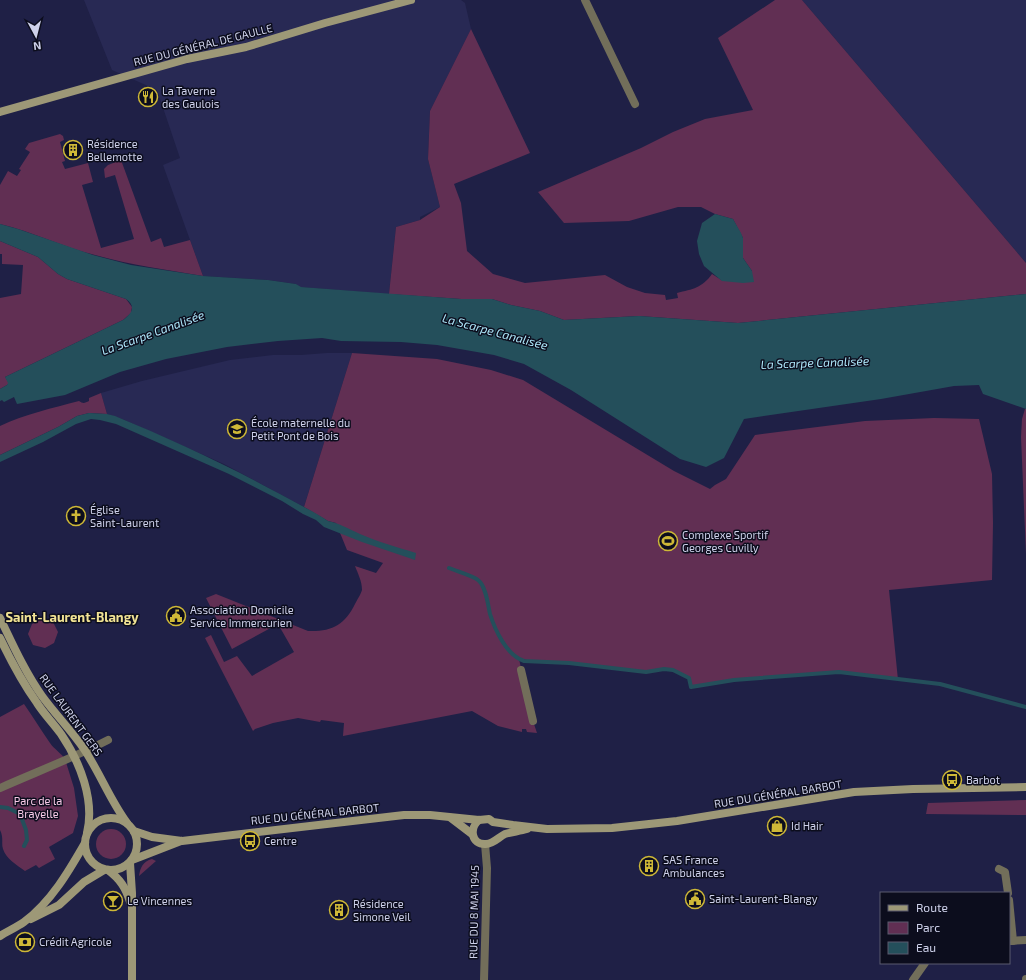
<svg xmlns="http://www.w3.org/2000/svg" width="1026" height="980" font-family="'Exo 2',sans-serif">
<rect width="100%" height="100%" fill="#1f2046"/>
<g fill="#282954">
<polygon points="84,0 461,0 465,3 471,29 430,111 428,159 440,207 420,217 420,220 396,227 389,294 300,287 296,284 268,280 203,276 163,165 180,158 157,90 112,70"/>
<polygon points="802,0 1026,0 1026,263"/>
<polygon points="327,353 352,353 304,507 224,464 122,419 107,414 101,393 142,381 230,360 273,355 301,355"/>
</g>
<g fill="#612f53">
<path d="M775 0H802L1026 263V294L738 323 639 316 564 320 540 311 511 305 492 299H461L389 294 396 227 420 220 440 207 428 159 430 111 471 29 530 153 454 184 461 203 467 251 493 274 525 283 605 275 627 287 645 293 665 295 666 300 678 298 677 293C693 289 702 288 712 274L723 281 752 271 743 258V238L733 219 715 214 701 207H678L629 221 564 223 538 192 641 148 673 132 705 119 753 110 718 38Z"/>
<path d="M60 134 63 136 64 140 60 142 65 161 62 162 65 169 88 163 93 182 82 185 101 248 134 239 115 175 105 178 104 169 108 165 121 160 151 242 161 238 164 247 190 240 203 276C167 270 131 265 95 255 63 247 33 232 0 224V185L8 171 17 176 21 170 19 169 30 152 25 149 29 143Z"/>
<polygon points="0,241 38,257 58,274 67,279 126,299 132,307 131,313 123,320 5,377 9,383 7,385 0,389 0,298 21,294 23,265 2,264 2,254 0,254"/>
<path d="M352 353 437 359 491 370 523 380 674 471 710 489 715 485 726 479 755 435 865 421 934 418 979 419 992 474 993 523 992 580 889 590 898 680 839 672 734 680 691 687 689 678 673 670 664 669 646 672 569 663 545 662 519 659 533 721 537 733 527 732 526 729H522V732L498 726 472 711 343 736 344 723 321 720 320 722 298 718 273 723 255 729 253 731 205 638 211 635 224 662 237 656 252 676 294 652 278 624 232 649 206 598 216 594 308 631C331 632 345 625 355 604 357 600 361 594 362 590 362 581 358 574 355 566L376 573 383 563 347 550 336 523 328 521 304 507Z"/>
<path d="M101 393 107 414 89 413 77 416 58 427 0 455V426C25 414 53 408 79 401 83 404 85 403 89 401V398Z"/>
<polygon points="1025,409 1026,409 1026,554 1021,437 1022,419"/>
<polygon points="42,618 53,622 58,632 54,643 45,648 33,645 28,634 32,624"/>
<path d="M24 704C33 717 41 730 50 743 54 749 61 753 65 759L74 788 78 816 73 833 49 847 55 859 39 868 36 865 25 871C17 865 6 859 3 849 1 843 4 838 0 830V717Z"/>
<polygon points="1026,800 1026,815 926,814 928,803"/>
<circle cx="111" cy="844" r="15"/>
<path d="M152 859 156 861 139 876C140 868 143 861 152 859Z"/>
</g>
<g fill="#244f5b">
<polygon points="715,214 733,219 741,233 743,238 743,258 752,271 754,282 743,283 722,281 704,266 699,254 697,241 702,223"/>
<path d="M0 224 18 229 93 255 131 265 203 276 268 280 296 284 301 287 461 299H492L511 305 540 311 564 320 639 316 738 323 1026 294V409L983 394 979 385 954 386 881 399 744 419 724 458 706 467 680 459 571 390 524 364 494 355 437 345 401 342 341 341 322 338 278 341 227 347 166 359 120 372 65 395 17 404 14 397 4 402 2 400 0 401V389L7 385 8 383 5 377 123 320C131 314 137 307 126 299L67 279 58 274 38 257 0 241Z"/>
<path d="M89 413 107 414 115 416C171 439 227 465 280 494 296 503 313 511 328 521 339 523 349 529 360 534 378 542 397 547 416 553L415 560 362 542 324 527 316 520 303 514 282 501 229 474 116 424 100 420 91 419 76 424 43 442 0 462V455L58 427 77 416Z"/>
</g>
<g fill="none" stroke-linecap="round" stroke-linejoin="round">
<g stroke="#244f5b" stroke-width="4">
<path d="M449 568C456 571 473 576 478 580 486 586 488 605 490 614 495 630 507 656 524 661L569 663 646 672 664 669 673 670 689 678 691 687 734 680 839 672 940 684 1026 707"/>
<polyline points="0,807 8,808 20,814 26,830 27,840 24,846"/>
</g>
<g stroke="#726e5a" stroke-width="8">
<polyline points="585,0 635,104"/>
<polyline points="521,670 533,721"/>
<path d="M0 788C36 772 73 758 108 740"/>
<polyline points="999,869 1005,872 1008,893"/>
<polyline points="1009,900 1013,941"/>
<polyline points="1009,941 1026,940"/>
<polyline points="484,980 487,868 485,844"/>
<polyline points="913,980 925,963"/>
<polyline points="1026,980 1026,979"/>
</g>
<g stroke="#9d9877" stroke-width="8">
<polyline points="0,112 187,59 246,47 325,23 411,0"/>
<path d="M0 618C13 645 25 672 42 696 55 714 71 730 84 749 100 773 110 800 127 823"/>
<path d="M0 638C11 661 22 682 37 703 44 714 53 723 61 734 80 762 95 800 87 833"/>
<circle cx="111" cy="844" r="26"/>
<polyline points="451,818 472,834"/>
<path d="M479 820C469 828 471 845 486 844 493 844 499 837 505 834 512 832 520 831 527 829"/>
<polyline points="134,831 152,837 182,841 404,815 430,815 479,820 489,819 493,822 513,825 547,829 612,828 677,821 854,792 913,789 1026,787"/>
<polyline points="132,860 181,841"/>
<polyline points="130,863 132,893 132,980"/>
<path d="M108 870C120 879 126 888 130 902"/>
<polyline points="31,919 59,905 84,882 104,870"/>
<path d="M0 936C8 931 17 927 24 922 51 902 69 871 85 843"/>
</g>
</g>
<defs>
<symbol id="restaurant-ring" viewBox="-11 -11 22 22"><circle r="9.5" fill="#0c0d1d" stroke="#ceb837" stroke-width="1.5"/><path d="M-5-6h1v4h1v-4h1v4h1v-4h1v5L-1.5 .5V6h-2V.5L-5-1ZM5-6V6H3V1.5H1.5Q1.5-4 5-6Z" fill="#ceb837"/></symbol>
<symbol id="building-ring" viewBox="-11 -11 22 22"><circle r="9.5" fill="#0c0d1d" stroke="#ceb837" stroke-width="1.5"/><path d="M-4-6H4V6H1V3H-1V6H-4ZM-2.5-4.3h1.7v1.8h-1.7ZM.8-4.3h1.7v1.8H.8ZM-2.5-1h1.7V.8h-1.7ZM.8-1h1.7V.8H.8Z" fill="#ceb837"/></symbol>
<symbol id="school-ring" viewBox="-11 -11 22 22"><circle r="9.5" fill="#0c0d1d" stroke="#ceb837" stroke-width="1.5"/><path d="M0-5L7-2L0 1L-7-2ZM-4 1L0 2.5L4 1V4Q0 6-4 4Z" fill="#ceb837"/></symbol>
<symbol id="church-ring" viewBox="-11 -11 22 22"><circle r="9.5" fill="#0c0d1d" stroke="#ceb837" stroke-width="1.5"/><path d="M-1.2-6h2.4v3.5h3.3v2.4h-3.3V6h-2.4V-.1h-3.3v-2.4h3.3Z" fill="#ceb837"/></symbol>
<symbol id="stadium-ring" viewBox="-11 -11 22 22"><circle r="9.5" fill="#0c0d1d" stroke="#ceb837" stroke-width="1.5"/><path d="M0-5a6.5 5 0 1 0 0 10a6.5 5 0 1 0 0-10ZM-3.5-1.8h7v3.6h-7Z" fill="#ceb837"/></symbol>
<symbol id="civic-ring" viewBox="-11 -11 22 22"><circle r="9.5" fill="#0c0d1d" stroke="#ceb837" stroke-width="1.5"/><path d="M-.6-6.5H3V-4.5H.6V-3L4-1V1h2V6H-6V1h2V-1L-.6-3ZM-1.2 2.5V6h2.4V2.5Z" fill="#ceb837"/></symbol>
<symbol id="bus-ring" viewBox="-11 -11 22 22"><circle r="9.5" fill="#0c0d1d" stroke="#ceb837" stroke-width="1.5"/><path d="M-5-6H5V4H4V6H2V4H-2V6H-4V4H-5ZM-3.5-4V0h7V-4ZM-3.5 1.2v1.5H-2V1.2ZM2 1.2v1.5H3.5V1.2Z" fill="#ceb837"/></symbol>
<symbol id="shop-ring" viewBox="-11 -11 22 22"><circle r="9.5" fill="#0c0d1d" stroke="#ceb837" stroke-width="1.5"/><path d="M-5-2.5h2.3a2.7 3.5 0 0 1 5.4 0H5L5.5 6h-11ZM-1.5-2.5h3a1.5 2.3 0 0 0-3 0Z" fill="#ceb837"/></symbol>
<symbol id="bar-ring" viewBox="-11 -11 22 22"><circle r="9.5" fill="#0c0d1d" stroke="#ceb837" stroke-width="1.5"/><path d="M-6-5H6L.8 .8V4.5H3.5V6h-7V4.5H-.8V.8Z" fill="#ceb837"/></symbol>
<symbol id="bank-ring" viewBox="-11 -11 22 22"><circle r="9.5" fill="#0c0d1d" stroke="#ceb837" stroke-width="1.5"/><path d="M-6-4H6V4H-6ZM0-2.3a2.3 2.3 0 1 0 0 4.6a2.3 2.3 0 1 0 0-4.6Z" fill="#ceb837"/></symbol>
</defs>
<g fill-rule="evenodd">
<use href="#restaurant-ring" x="137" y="86" width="22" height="22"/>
<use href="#building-ring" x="62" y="139" width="22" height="22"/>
<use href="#school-ring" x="226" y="418" width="22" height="22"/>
<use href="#church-ring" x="65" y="505" width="22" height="22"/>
<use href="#stadium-ring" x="657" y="530" width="22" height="22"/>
<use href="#civic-ring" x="165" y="605" width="22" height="22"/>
<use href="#bus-ring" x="941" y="769" width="22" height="22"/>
<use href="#shop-ring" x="766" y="815" width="22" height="22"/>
<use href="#bus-ring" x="239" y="830" width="22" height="22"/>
<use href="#building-ring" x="638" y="855" width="22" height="22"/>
<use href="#civic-ring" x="684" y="888" width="22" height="22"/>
<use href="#bar-ring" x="102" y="890" width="22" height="22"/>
<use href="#building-ring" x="328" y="899" width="22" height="22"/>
<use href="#bank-ring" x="14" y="931" width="22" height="22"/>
</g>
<g text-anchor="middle" stroke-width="3" stroke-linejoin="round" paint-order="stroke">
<g font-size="11" fill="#ced1ea" stroke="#0c0d1d">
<text transform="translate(203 45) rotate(-14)" y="4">RUE DU GÉNÉRAL DE GAULLE</text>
<text transform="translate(71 715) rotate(54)" y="4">RUE LAURENT GERS</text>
<text transform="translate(778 794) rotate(-9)" y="4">RUE DU GÉNÉRAL BARBOT</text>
<text transform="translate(315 814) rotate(-6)" y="4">RUE DU GÉNÉRAL BARBOT</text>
<text transform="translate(474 912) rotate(-89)" y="4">RUE DU 8 MAI 1945</text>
</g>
<g font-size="11" fill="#ced1ea" stroke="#0c0d1d" text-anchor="start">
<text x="162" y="95">La Taverne<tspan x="162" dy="13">des Gaulois</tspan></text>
<text x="87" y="148">Résidence<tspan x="87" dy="13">Bellemotte</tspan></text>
<text x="251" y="427">École maternelle du<tspan x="251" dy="13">Petit Pont de Bois</tspan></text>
<text x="90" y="514">Église<tspan x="90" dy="13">Saint-Laurent</tspan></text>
<text x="682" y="539">Complexe Sportif<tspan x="682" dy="13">Georges Cuvilly</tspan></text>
<text x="190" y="614">Association Domicile<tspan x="190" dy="13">Service Immercurien</tspan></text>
<text x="966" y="784">Barbot</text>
<text x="791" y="830">Id Hair</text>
<text x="264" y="845">Centre</text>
<text x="663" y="864">SAS France<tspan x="663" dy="13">Ambulances</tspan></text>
<text x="709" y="903">Saint-Laurent-Blangy</text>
<text x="127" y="905">Le Vincennes</text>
<text x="353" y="908">Résidence<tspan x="353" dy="13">Simone Veil</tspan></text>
<text x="39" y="946">Crédit Agricole</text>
</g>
<g font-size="11" fill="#f6c9e6" stroke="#0c0d1d">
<text x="38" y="805">Parc de la<tspan x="38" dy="13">Brayelle</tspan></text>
</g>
<g font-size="12" font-style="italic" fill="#aee8fb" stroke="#0c0d1d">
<text transform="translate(495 332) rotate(15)" y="4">La Scarpe Canalisée</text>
<text transform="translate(153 333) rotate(-20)" y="4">La Scarpe Canalisée</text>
<text transform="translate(815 363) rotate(-2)" y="4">La Scarpe Canalisée</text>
</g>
<g font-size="13" font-weight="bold" fill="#f1e394" stroke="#0c0d1d">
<text x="72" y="622">Saint-Laurent-Blangy</text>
</g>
</g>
<rect x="880" y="892" width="130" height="72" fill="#0c0d1d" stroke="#5a5b6f"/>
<rect x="888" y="905" width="20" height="6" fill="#9d9877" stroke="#5a5b6f"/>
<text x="916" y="912" font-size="12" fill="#ced1ea">Route</text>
<rect x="888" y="922" width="20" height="12" fill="#612f53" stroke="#5a5b6f"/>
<text x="916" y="932" font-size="12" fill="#ced1ea">Parc</text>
<rect x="888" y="942" width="20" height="12" fill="#244f5b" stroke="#5a5b6f"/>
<text x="916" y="952" font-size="12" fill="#ced1ea">Eau</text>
<g transform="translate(36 36) rotate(173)" stroke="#0c0d1d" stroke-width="3" paint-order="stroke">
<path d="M0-3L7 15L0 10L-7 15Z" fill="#ced1ea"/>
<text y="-6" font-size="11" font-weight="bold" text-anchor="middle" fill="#ced1ea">N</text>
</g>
</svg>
